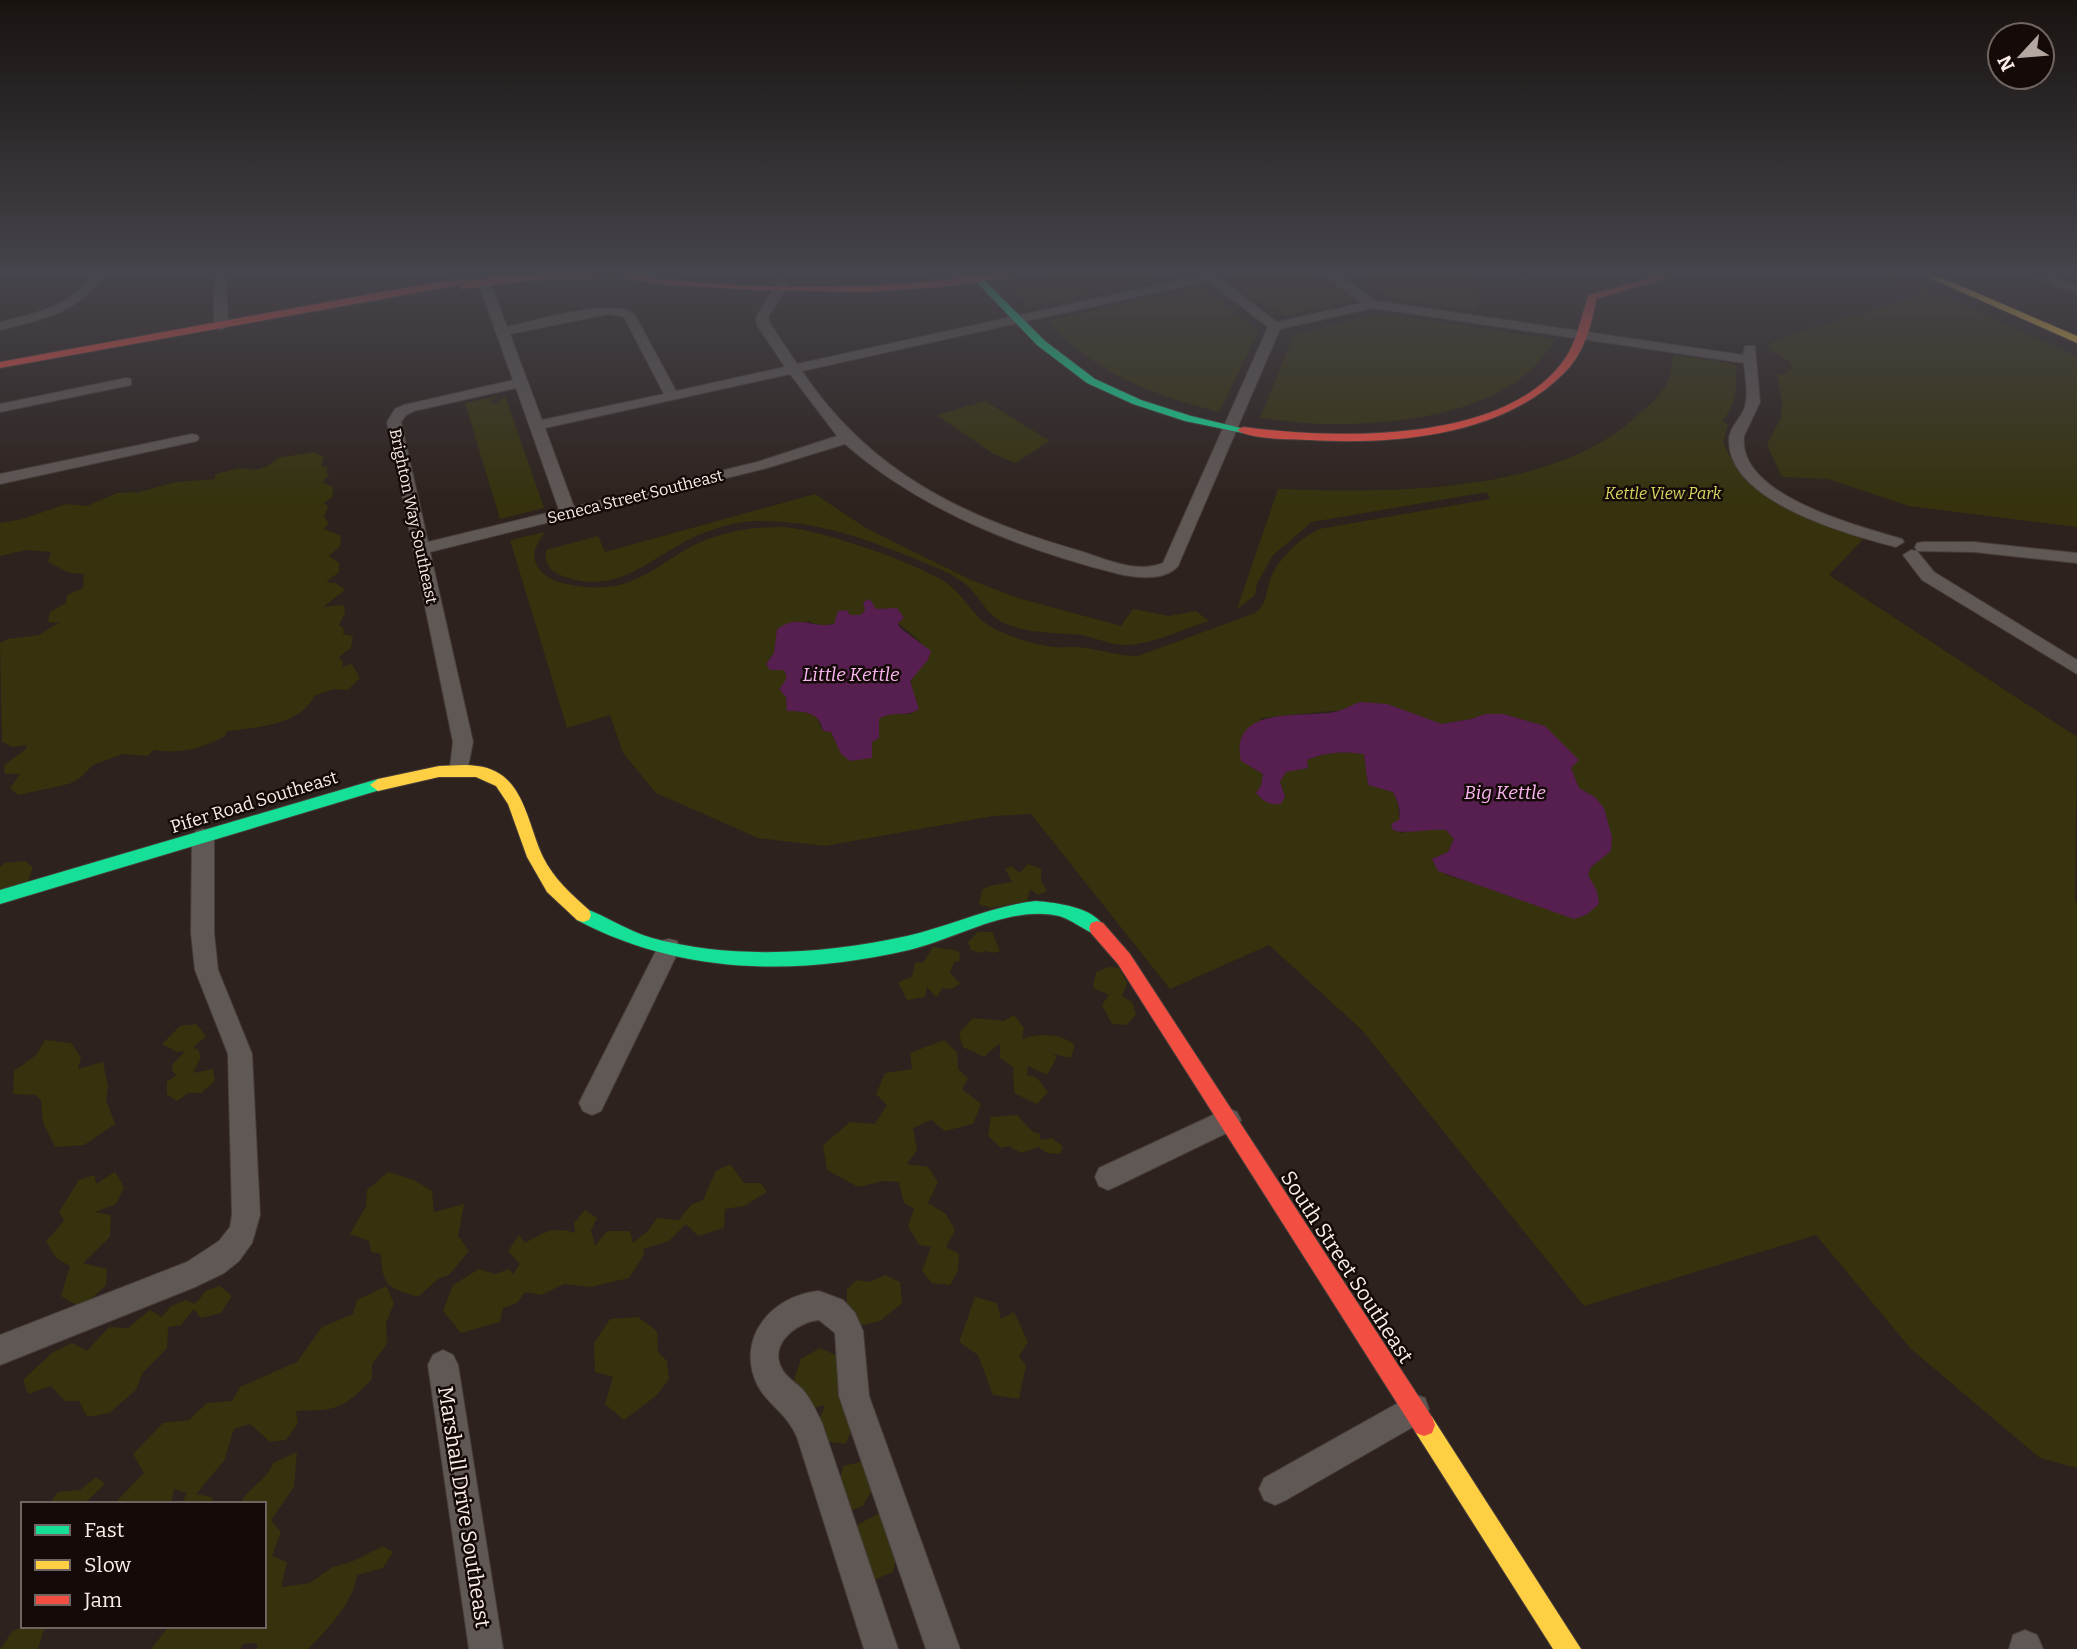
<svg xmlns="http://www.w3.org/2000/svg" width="2077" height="1649" font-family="Bitter,serif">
<rect width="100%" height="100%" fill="#2d221d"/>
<g fill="#35320d" fill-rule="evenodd">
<polygon points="1049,274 1180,274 1030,307 1007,286 1009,283"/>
<polygon points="1220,274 1309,274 1315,278 1329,279 1354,297 1353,300 1284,317 1262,300 1251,300"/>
<polygon points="1353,274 1469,274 1482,283 1474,311 1389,298"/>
<polygon points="1875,274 1894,274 2077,356 2077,527 1909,506 1828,479 1782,477 1767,445 1781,417 1782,402 1777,375 1785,374 1792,367 1790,362 1770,350 1768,346 1779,338 1919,296"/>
<path d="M1201 286 1259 331 1219 412C1150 394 1097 374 1046 321Z"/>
<path d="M1381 313 1555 339C1518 410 1407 424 1335 424 1310 425 1284 420 1260 418L1294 335Z"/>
<path d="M1674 355 1729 363 1736 366C1737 390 1736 403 1722 422L1728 424 1723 442 1729 455 1754 486 1864 538 1829 575 2077 737 2075 900 2077 903V1468L2040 1458 1911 1349 1816 1235 1584 1306 1362 1030 1269 945 1170 989 1031 814 993 816 825 846 758 838 656 793 623 753 610 715 567 728 510 540 545 532C536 545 529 556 540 570 548 581 565 584 578 586 643 596 661 554 714 537 737 529 759 527 782 527 817 528 920 564 948 584 965 597 973 617 993 628 1011 638 1034 644 1054 647 1065 648 1076 646 1086 648 1104 651 1119 656 1138 656L1255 613C1269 603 1265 590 1272 575 1281 556 1301 538 1319 529L1490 499 1487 492 1312 522 1273 555 1257 584 1255 595 1237 609 1278 489C1388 493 1549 495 1636 417 1648 406 1662 395 1668 381 1672 373 1672 363 1674 355ZM875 609C888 611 909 633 921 642 915 662 905 682 917 701L911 714H887L879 719V738L842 754 831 732 823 731 816 716 786 706V675L784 670H771L769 659 774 653 777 629 809 621C828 633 842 616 861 615L865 610ZM1341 710 1421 718 1442 724 1471 719 1485 714H1503L1544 726 1578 760 1571 768 1579 789 1595 797 1611 850 1591 867 1588 875 1596 891 1574 919 1522 898 1446 875 1432 859 1448 852 1454 839 1446 830 1430 828 1400 833 1398 804 1393 792 1368 784 1364 754C1346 751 1324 752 1307 760L1308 768 1286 771 1280 782 1285 796 1256 793 1261 786 1263 774 1253 768 1261 718Z"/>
<polygon points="498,396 489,402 497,404 505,396 544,508 500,519 465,403"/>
<polygon points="985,401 1050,441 1015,463 992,453 937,415"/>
<path d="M313 452 324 457 321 466 328 468 325 472 329 475 322 482 333 487 332 497 324 503 328 506 324 517 329 523 324 529 341 536 340 546 329 556 339 563V572L326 582 336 583 345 590 323 607 344 605 345 613 339 625 344 629 343 634 353 636 351 648 339 657 343 661 342 667 352 664 360 678 348 690 334 689 314 696C300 726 257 727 227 731L225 736C201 749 181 754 154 750L147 756 123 754 93 765 80 778 69 784 18 795 10 788 20 774H5L4 765 25 750 27 745 12 747 2 742 0 643 8 639 39 635 59 623 48 622 50 612 66 603 67 595 83 588 84 574 70 573 48 562 51 552 27 550 0 556V523L23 519 66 504 87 506 117 493 139 492 176 482 215 479V474L241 468 255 470 266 467 278 458Z"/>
<path d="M815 494 866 528 971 580 1018 598 1121 626 1133 609 1169 616 1196 611 1209 621C1184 629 1155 643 1128 645 1112 646 1097 638 1082 635 1056 632 1028 634 1004 623 985 614 979 594 963 582 946 570 924 563 906 555 855 535 813 521 758 521 739 521 719 527 701 534 652 554 620 599 560 575 549 570 544 562 546 550L598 536 605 552Z"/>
<polygon points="25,861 33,867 28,881 0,893 0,867 5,863"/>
<polygon points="1028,864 1041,869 1041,880 1047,891 1038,895 1030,889 1027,901 991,908 979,904 982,890 989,886 1012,882 1005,869 1011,866 1020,873"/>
<polygon points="978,932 992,932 1000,951 993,953 985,951 980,953 971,950 968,942"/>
<polygon points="933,947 959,951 960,961 954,962 950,972 960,984 952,989 943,988 936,997 927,987 925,997 907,1000 898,982 912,977 915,962 923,963"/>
<polygon points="1109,967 1119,968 1127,983 1122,996 1132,1002 1136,1014 1127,1025 1112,1024 1102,1005 1109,995 1093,988 1096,972"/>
<path d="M1014 1015 1024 1028 1022 1039C1039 1033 1060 1033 1075 1045L1071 1058 1053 1054 1057 1057 1047 1075 1028 1066 1027 1075 1037 1078 1048 1092 1037 1104 1014 1093 1013 1067 1000 1058V1043L984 1057 963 1047 959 1033 973 1018 1004 1021Z"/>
<polygon points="196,1024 206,1036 193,1048 198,1049 201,1057 193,1073 213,1069 215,1081 201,1093 188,1093 177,1101 167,1094 167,1082 177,1075 173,1072 172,1065 185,1051 177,1052 162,1044 180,1026"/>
<polygon points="45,1040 71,1043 81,1057 78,1069 103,1062 108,1087 106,1100 115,1124 84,1145 55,1147 43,1123 41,1100 36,1095 13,1094 14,1071 36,1055"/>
<polygon points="944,1040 957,1052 958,1069 968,1078 962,1089 981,1104 973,1124 945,1131 931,1120 913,1128 917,1150 907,1164 928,1167 938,1182 928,1203 946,1214 955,1230 946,1247 959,1254 958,1271 950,1285 932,1283 922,1271 931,1247 919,1245 908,1226 914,1209 904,1203 899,1182 884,1181 858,1187 827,1170 823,1145 850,1122 875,1124 887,1105 876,1094 885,1073 912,1069 910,1053"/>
<polygon points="1017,1115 1033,1132 1039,1133 1041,1140 1052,1138 1063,1146 1060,1154 1047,1153 1038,1147 1021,1153 1009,1146 1001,1148 988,1136 991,1117"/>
<path d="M730 1164 744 1183H761L767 1192 744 1206 725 1209 724 1228 698 1236 686 1224 669 1241 643 1249 644 1255 629 1278 590 1287 564 1284 541 1295 525 1292 517 1303 503 1308 500 1322 461 1333 443 1311 453 1285 479 1269 495 1274 509 1269 513 1274 520 1264 508 1251 519 1235 525 1243C544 1232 554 1226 575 1233L574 1223 585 1210 597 1218 591 1230 595 1246 607 1231H630L633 1243 648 1231 657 1218 679 1220 691 1205 703 1200 716 1171Z"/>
<polygon points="115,1172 124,1187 116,1204 95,1212 111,1215 110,1237 83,1263 107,1269 106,1285 81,1308 61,1296 70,1266 56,1258 46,1241 64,1221 59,1212 79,1180 95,1175 96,1184"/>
<path d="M388 1172 414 1180 432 1191 434 1212 464 1204 458 1236 469 1251 449 1275 438 1279 418 1297C389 1288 382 1287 381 1254L371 1252 369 1241 350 1234 366 1206 367 1190Z"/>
<polygon points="885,1275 900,1282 902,1303 880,1321 863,1325 846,1312 847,1289 857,1280 869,1282"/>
<polygon points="220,1286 232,1296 221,1313 201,1318 194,1309 181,1325 168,1327 167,1348 142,1374 136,1390 109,1413 87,1417 79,1401 65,1401 51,1386 28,1394 23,1380 53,1352 72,1343 87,1351 109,1327 128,1328 150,1310 162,1317 171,1306 186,1300 195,1304 207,1290"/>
<path d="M386 1286 394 1303 386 1323 387 1344 372 1364V1379C341 1410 339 1410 296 1411L298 1423 286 1440 270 1442 250 1424 234 1429 224 1461 196 1494 211 1497 215 1504H181L187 1493 174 1489 171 1504H114L144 1473 133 1454 163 1423 189 1420 207 1403 232 1401 240 1387 297 1362 322 1327 353 1314 357 1300Z"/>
<polygon points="975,1297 997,1303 1001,1319 1014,1312 1028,1342 1019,1357 1026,1365 1019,1399 993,1395 978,1355 959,1342"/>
<polygon points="638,1317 657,1331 658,1352 667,1361 669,1379 657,1395 624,1420 605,1404 613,1377 595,1372 594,1343 610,1319"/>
<polygon points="820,1348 842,1358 842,1386 839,1402 849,1404 857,1421 845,1444 823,1441 817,1426 825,1405 808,1409 791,1389 801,1359"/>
<path d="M297 1452 294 1487 271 1520 281 1532 272 1556 287 1562 281 1587 310 1583 331 1568 353 1561 383 1546 393 1552 383 1568 357 1575C354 1602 327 1630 308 1649H257V1643L243 1644 240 1649H151L169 1626H264V1504H240C250 1485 266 1482 273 1463Z"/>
<polygon points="865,1461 877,1481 863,1506 849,1511 836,1496 843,1466"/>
<polygon points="96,1477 105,1484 87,1501 49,1504 58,1492 80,1490"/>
<polygon points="885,1510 899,1540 893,1572 869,1582 853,1527"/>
<polygon points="24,1626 45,1626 38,1649 0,1649 12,1632"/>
</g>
<g fill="#571f4f">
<path d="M870 599 876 609 897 608 904 618 898 623 900 628 931 651 928 660 910 681 919 709C906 718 892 710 879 719V738L872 742V758L850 761 841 754 831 732 823 731C820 712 804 711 787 711L786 697 779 689C785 682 789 678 784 670H770L766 664 774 653 777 629C800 613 811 629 834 624L838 611 847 610 850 615H861L865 610 863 602Z"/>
<path d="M1360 702 1387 704 1442 724 1471 719 1485 714H1503L1545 726 1579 760 1571 768 1579 788 1595 797 1604 808 1612 837 1611 851 1591 867 1588 875 1597 891 1599 904 1586 915 1574 919 1438 871 1432 859 1448 852 1454 839 1446 830C1432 828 1403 835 1393 830L1391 824 1399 820C1401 810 1398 802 1393 792L1368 785 1364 754C1346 751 1324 752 1307 760L1308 768 1286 772 1280 782 1285 797 1281 804C1269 805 1264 802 1256 793L1261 786 1263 774 1241 761C1229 707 1296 717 1329 713 1339 712 1350 706 1360 702Z"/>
</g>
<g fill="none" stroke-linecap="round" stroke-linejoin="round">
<defs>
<g id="street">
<path d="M92 274H104C82 312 40 320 0 330V322C34 314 73 306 92 274Z"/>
<polygon points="214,274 226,274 228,326 221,330 214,326"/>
<path d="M1208 274H1214L1277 322 1362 303 1323 274H1337L1377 301 1743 355 1745 346H1755L1760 402 1744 436C1737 496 1859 526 1902 539L1904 542 1896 547C1849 535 1728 502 1729 440 1729 427 1742 418 1745 406 1749 393 1745 377 1744 363L1373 308 1280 329 1178 566C1165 581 1137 578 1119 574 1020 549 922 511 845 444L767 468 430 552 473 742 467 772 460 774 453 772 450 767 453 742 387 422 395 409 404 405 513 380 478 282 480 279H488L490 282 507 327C534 321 616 296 635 315L676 391 785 367 757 325 756 317 779 281 783 280 789 284 768 317 771 325 797 364ZM1208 281 1268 327 1163 563C1136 574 1106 559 1080 551 965 518 870 473 802 371ZM609 314 624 317 664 394 542 420 510 334ZM790 374 837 436 757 462 574 507 545 428ZM516 388 559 510 428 542 401 422 406 415 414 411Z"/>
<polygon points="2043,274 2056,274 2061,280 2077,285 2077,293 2053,286 2044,279"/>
<polygon points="126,378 131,379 131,385 0,412 0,404"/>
<polygon points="192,434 197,435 199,438 197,441 0,484 0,474"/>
<polygon points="1923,542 1974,542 2077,553 2077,563 1974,552 1917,551 1915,547 1917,543"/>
<polygon points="1911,550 1917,551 1934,572 2077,660 2077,674 1922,580 1903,555"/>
<polygon points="203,829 210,831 214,837 214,933 218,970 252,1054 260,1215 252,1243 239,1261 224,1273 195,1287 0,1365 0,1335 187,1262 219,1241 230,1227 232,1215 228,1054 195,970 191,933 192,837 196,831"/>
<polygon points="669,939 677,941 680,948 601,1111 592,1115 583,1111 579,1103 583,1095 661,941"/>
<polygon points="1228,1108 1237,1112 1241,1120 1237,1128 1117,1186 1108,1190 1099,1186 1095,1177 1099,1168"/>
<path d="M819 1291 843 1300 855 1313 863 1331 869 1396 960 1649H926L839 1396 835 1333 819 1320C797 1322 768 1344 782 1369 786 1377 796 1383 802 1389 811 1399 816 1411 822 1423L898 1649H864L797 1437C786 1412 768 1405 758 1386 734 1339 772 1295 819 1291Z"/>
<polygon points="443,1350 453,1355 458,1365 503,1649 469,1649 428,1365 433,1355"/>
<polygon points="1414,1394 1425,1398 1429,1409 1425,1420 1286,1500 1275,1505 1264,1500 1259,1489 1264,1478"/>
<polygon points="2025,1630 2037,1635 2043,1649 2009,1649 2013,1635"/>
</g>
<g id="fast">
<polygon points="969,274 978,274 1045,341 1095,379 1141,400 1191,416 1249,430 1243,433 1185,421 1133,404 1087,383 1037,345"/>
<polygon points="378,779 386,785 383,789 0,904 0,890"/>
<path d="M1036 901C1058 903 1094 907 1105 928L1103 933 1097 935C1083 930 1073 920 1059 916 1009 905 957 939 909 950 796 976 681 975 577 920L575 915 577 910 583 908C607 916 627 931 652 938 734 960 825 954 907 936 951 926 991 906 1036 901Z"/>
</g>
<g id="slow">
<polygon points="1921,274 1933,274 2077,336 2077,343"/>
<path d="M439 766C451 766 465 764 477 766 524 771 527 824 543 857 554 879 571 894 589 910L591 915 589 920 583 922 577 920 547 892 527 857 508 804 496 786 476 777H439L378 791 370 785 378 779Z"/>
<polygon points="1424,1414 1432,1417 1581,1649 1553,1649 1416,1433 1413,1425 1416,1417"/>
</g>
<g id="jam">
<path d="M532 274H648L643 277C724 288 819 289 900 284 939 282 979 272 1018 274L1013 277 940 287 866 292 756 290 659 284 619 277 532 280 461 289V285L465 284 0 368V362L431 283C465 278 498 279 532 274Z"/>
<path d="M1666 274H1680L1596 299C1592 326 1583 356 1562 375 1500 436 1393 445 1310 440 1293 439 1251 440 1237 430L1243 427C1334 439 1499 444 1561 364 1578 343 1580 318 1589 295Z"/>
<polygon points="1097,921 1103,923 1130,954 1432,1417 1435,1425 1432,1433 1424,1436 1416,1433 1118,964 1091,933 1089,928 1091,923"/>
</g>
</defs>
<use href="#street" stroke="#473d39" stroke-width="2"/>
<use href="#fast" stroke="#473d39" stroke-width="2"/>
<use href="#slow" stroke="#473d39" stroke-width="2"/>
<use href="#jam" stroke="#473d39" stroke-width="2"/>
<use href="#street" fill="#605855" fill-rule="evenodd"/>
<use href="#fast" fill="#16e098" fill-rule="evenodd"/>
<use href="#slow" fill="#ffcf43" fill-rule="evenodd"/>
<use href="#jam" fill="#f24e42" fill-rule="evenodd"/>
</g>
<linearGradient id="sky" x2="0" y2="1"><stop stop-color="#191310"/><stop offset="0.54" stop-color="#46444c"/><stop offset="1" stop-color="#46444c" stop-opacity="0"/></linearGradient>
<rect width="2077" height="505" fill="url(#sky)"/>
<g text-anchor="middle" stroke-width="5" stroke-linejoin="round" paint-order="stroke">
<g font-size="16" font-style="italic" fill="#dad760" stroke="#140b08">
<text x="1663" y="499">Kettle View Park</text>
</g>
<g font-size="16" fill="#fcede8" stroke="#140b08">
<text transform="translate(635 496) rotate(-14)" y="6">Seneca Street Southeast</text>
<text transform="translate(414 516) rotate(78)" y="6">Brighton Way Southeast</text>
</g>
<g font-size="18" fill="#fcede8" stroke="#140b08">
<text transform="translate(254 802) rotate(-17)" y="6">Pifer Road Southeast</text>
</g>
<g font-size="19" font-style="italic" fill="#fdb5f1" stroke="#140b08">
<text x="851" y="681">Little Kettle</text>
<text x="1505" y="799">Big Kettle</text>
</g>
<g font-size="21" fill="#fcede8" stroke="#140b08">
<text transform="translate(1347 1267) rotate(57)" y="7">South Street Southeast</text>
<text transform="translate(464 1507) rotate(81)" y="7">Marshall Drive Southeast</text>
</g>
</g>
<rect x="21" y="1502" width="245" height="126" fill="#140b08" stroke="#716562" stroke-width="2"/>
<rect x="35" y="1525" width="35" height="10" fill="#16e098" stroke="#716562" stroke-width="2"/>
<text x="84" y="1537" font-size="21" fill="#fcede8">Fast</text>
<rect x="35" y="1560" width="35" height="10" fill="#ffcf43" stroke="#716562" stroke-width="2"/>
<text x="84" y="1572" font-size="21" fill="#fcede8">Slow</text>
<rect x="35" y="1595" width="35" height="10" fill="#f24e42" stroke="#716562" stroke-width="2"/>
<text x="84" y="1607" font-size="21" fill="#fcede8">Jam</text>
<g transform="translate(2021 56) rotate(244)"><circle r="33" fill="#140b08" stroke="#716562" stroke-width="2"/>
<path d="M0-5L12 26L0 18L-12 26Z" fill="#b4a6a1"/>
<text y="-10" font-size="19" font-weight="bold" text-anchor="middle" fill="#fcede8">N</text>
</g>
</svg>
